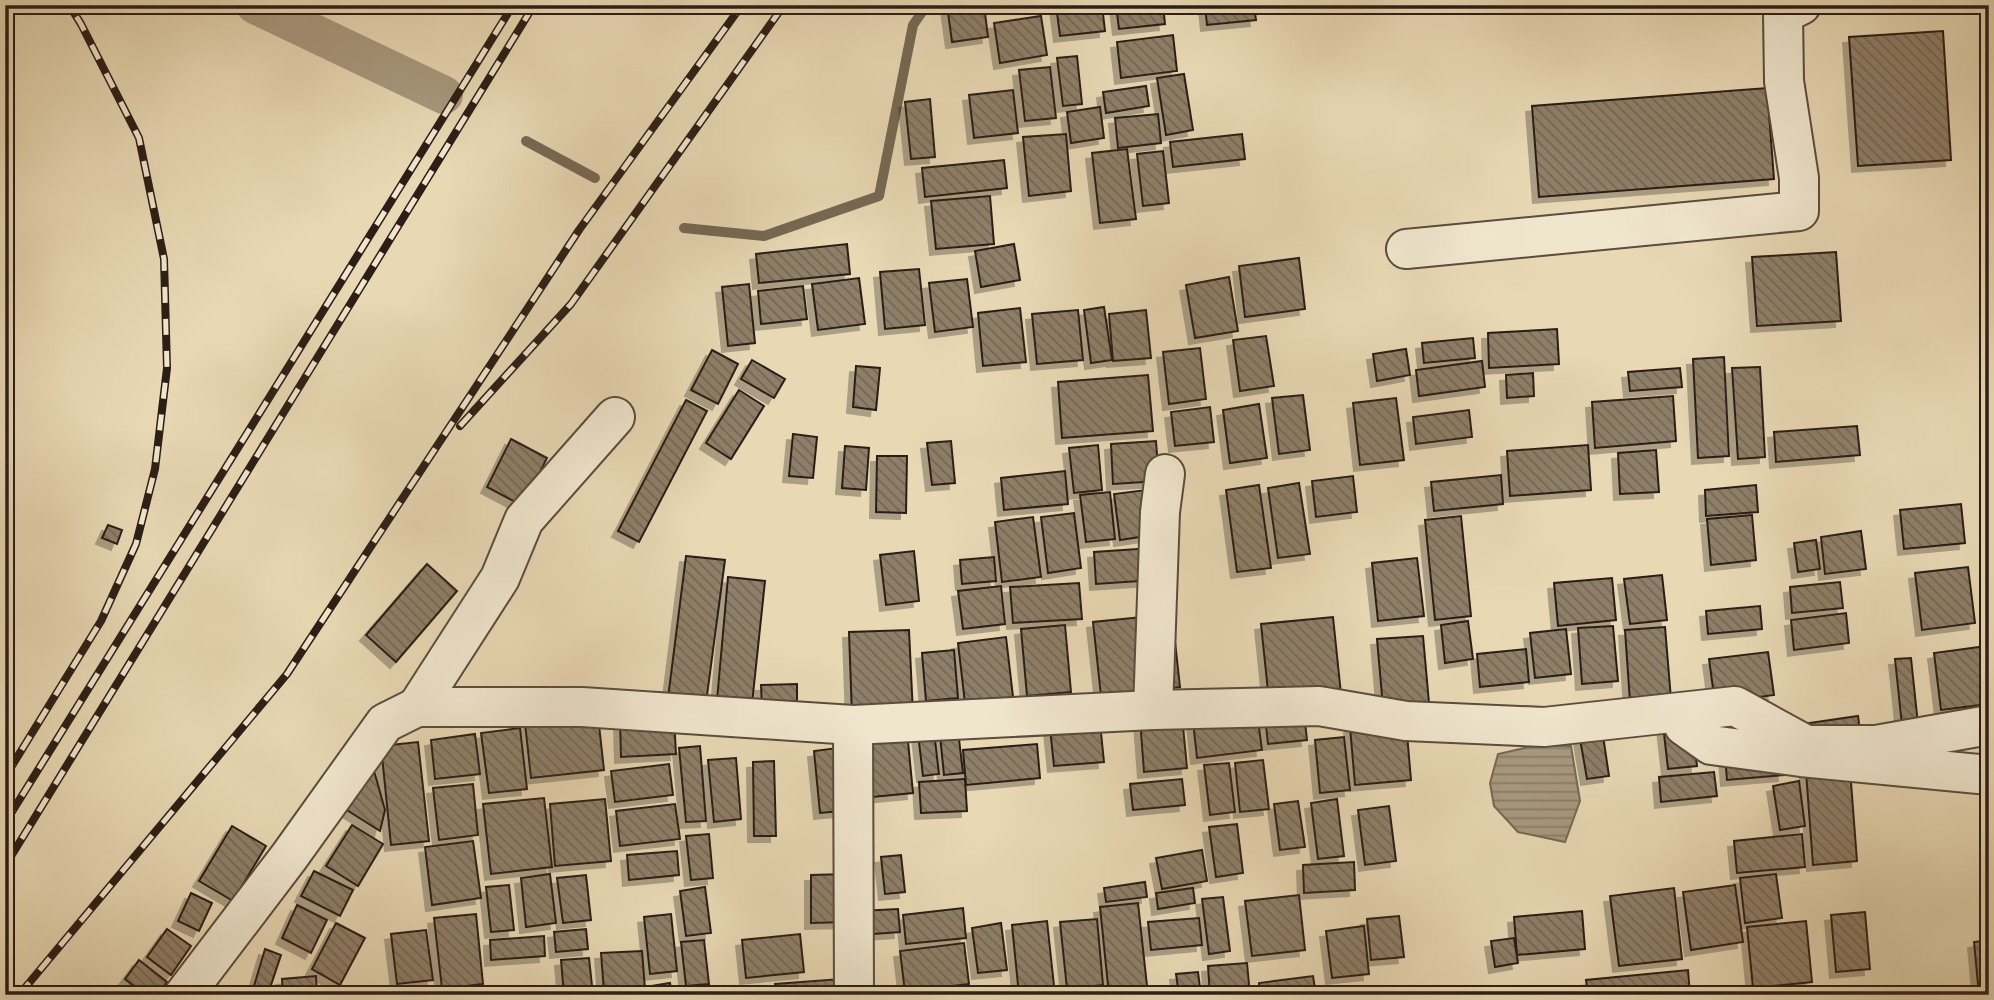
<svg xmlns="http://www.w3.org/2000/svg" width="1994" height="1000" font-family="'IM FELL DW Pica',serif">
<defs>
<pattern id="water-rules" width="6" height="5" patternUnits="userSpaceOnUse" patternTransform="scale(1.75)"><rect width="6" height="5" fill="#a8997e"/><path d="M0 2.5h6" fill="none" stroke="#897c66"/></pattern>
<pattern id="building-back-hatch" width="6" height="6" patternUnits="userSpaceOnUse" patternTransform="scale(1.75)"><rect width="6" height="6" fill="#8e7f68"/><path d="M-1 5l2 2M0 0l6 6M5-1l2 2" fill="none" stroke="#746755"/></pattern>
<filter id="shadow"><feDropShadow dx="-6" dy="6" stdDeviation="0" flood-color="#0004"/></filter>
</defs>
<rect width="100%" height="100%" fill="#e8d8b4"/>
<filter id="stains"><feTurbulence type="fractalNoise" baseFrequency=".00286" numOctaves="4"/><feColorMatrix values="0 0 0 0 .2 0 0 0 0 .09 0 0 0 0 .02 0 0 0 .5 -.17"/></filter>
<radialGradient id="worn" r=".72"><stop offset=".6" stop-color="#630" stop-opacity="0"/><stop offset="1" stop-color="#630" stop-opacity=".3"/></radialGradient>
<polygon fill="url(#water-rules)" stroke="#766854" stroke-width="2" points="1533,746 1571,746 1580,801 1565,842 1518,832 1494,806 1490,783 1498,754"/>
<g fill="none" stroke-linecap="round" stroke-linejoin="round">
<g stroke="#766854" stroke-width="10">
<polyline points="526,141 595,178"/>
<polyline points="684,228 764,236 879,196 913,25 927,5"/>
</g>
<polyline stroke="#a8997e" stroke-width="38" points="255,5 444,95"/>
</g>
<g fill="url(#building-back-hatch)" stroke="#2c1e16" stroke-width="2" filter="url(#shadow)">
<polygon points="947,5 984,5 988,37 952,42"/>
<polygon points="1056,5 1102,5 1105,31 1060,36"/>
<polygon points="1116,5 1163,5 1165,24 1119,29"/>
<polygon points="1205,5 1254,5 1256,20 1207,25"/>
<polygon points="1041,16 1047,55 1000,63 994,23"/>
<polygon points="1943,31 1951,160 1858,166 1849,37"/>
<polygon points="1173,35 1177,71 1121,78 1117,42"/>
<polygon points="1077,56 1082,104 1063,106 1057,58"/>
<polygon points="1050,67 1056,118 1025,121 1019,70"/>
<polygon points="1184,74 1193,130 1166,135 1157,78"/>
<polygon points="1146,86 1149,106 1106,113 1103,92"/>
<polygon points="1767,88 1774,179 1539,197 1532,106"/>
<polygon points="1013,90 1018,133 974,138 969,95"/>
<polygon points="930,99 935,157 911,159 905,102"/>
<polygon points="1100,107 1104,138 1071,143 1067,112"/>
<polygon points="1158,114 1161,143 1118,148 1115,118"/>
<polygon points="1066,134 1071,191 1029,196 1023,137"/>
<polygon points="1242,134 1245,159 1173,167 1170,142"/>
<polygon points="1127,149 1136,219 1100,223 1092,153"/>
<polygon points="1163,151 1169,203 1143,206 1137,154"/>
<polygon points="1004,160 1007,188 925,197 922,168"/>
<polygon points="990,196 994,244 936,249 931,201"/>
<polygon points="847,244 850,274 759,283 756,254"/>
<polygon points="1014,244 1020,280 981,287 975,251"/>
<polygon points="1836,252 1841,321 1757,326 1752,257"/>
<polygon points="1299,258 1305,309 1245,317 1239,266"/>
<polygon points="919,269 925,325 885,329 880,272"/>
<polygon points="1229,277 1238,331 1195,338 1186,285"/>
<polygon points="859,278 865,324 818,330 812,284"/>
<polygon points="967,279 973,327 935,332 929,283"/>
<polygon points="749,284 755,343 728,346 722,287"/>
<polygon points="803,286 807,319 761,324 758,291"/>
<polygon points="1104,307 1112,360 1091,363 1084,310"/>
<polygon points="1020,308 1026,362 983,366 978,313"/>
<polygon points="1078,310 1083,360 1037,364 1032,314"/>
<polygon points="1146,310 1151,358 1113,361 1109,314"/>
<polygon points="1557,329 1559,364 1489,368 1488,333"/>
<polygon points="1266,336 1274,386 1240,391 1233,340"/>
<polygon points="1473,338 1475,358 1424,363 1422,343"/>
<polygon points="1200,348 1206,399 1169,404 1163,352"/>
<polygon points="1406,349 1410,375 1377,381 1373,354"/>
<polygon points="712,350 738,364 718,404 691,390"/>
<polygon points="1724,357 1729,456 1698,458 1693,359"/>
<polygon points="752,360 785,379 774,398 741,379"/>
<polygon points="1482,361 1485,387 1419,396 1416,370"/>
<polygon points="856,366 880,368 876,410 853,407"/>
<polygon points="1760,367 1765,457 1738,459 1732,368"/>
<polygon points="1680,368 1682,387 1630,391 1628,372"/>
<polygon points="1533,373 1534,396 1507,398 1506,375"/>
<polygon points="1148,375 1153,431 1062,438 1058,382"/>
<polygon points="739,390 764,406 731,459 706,443"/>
<polygon points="1303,395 1310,450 1279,454 1272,398"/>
<polygon points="1673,396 1676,441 1595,448 1592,402"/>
<polygon points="1396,398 1404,460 1360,465 1353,403"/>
<polygon points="686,400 707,411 639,542 618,531"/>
<polygon points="1259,404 1267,458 1230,463 1223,410"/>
<polygon points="1210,407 1214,442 1175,446 1171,412"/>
<polygon points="1469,410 1472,437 1416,444 1413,417"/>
<polygon points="1857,426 1860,455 1776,462 1774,432"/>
<polygon points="793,434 817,437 813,478 789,476"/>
<polygon points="511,439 547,458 523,506 487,487"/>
<polygon points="951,441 955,483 932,485 927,443"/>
<polygon points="1156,441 1159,481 1113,484 1111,444"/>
<polygon points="1098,445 1102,490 1074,493 1069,448"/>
<polygon points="1588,445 1591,490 1510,496 1507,451"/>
<polygon points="845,446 869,448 866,490 842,488"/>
<polygon points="1656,450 1659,492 1620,494 1618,453"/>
<polygon points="877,456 907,456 906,513 876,512"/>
<polygon points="1065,471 1068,504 1004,510 1001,478"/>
<polygon points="1501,475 1503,504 1434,511 1431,482"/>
<polygon points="1353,476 1357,512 1316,517 1312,481"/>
<polygon points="1299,483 1310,554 1278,558 1268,488"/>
<polygon points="1259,485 1271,568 1237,572 1226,490"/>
<polygon points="1756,485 1758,512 1706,516 1705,490"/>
<polygon points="1154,489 1160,534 1120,540 1114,494"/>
<polygon points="1110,492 1115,539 1086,542 1080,495"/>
<polygon points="1961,504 1965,543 1904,549 1900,510"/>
<polygon points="1074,513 1081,568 1048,573 1041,517"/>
<polygon points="1752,515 1756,560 1711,565 1707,519"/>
<polygon points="1461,516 1471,616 1435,620 1425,520"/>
<polygon points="1033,517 1041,577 1002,582 995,522"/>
<polygon points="108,525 122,530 117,544 102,538"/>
<polygon points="1861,531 1866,569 1825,574 1821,537"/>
<polygon points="1816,540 1820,569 1798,572 1794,543"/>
<polygon points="1167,547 1169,579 1096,584 1094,552"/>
<polygon points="914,551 919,601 886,605 880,555"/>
<polygon points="686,556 725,560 706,703 668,698"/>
<polygon points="994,557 996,581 962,584 960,560"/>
<polygon points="1417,558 1424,616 1378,621 1372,563"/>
<polygon points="427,564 457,591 396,662 366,635"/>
<polygon points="1968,567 1975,623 1922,630 1915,573"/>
<polygon points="1662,575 1667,620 1630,624 1624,579"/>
<polygon points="728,577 765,581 752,704 717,700"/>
<polygon points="1612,578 1616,620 1558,626 1554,583"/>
<polygon points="1840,582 1843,608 1792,613 1790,587"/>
<polygon points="1079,583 1082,619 1013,623 1010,587"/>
<polygon points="1001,586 1005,624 963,629 958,591"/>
<polygon points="1760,606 1762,629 1708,634 1706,611"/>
<polygon points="1846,613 1849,643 1794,650 1791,620"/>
<polygon points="1172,614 1180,687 1101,696 1093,622"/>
<polygon points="1333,617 1341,694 1269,701 1261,624"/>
<polygon points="1468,621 1473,659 1445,663 1441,625"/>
<polygon points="1065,625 1071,692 1027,696 1021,629"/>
<polygon points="1613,626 1618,681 1582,684 1578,628"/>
<polygon points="1665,627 1671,699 1630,702 1625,630"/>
<polygon points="1566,629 1571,674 1535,678 1530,633"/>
<polygon points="909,630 913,714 852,716 849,632"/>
<polygon points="1423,636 1429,703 1383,707 1377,639"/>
<polygon points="1006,637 1013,697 965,703 958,643"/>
<polygon points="1987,646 1989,704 1941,710 1934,653"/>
<polygon points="1526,649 1529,682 1480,687 1477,654"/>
<polygon points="954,650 958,698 926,701 922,653"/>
<polygon points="1768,652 1774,695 1715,703 1709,659"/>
<polygon points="1911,658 1919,734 1903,735 1895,659"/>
<polygon points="797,684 797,707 762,708 761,685"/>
<polygon points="1257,713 1262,750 1197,758 1193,721"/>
<polygon points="1304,713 1307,740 1268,744 1265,717"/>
<polygon points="1182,715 1187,768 1144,772 1140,719"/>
<polygon points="598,716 604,770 531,778 525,723"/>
<polygon points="1858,716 1862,745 1803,724"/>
<polygon points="674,718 676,754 621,757 620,721"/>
<polygon points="957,722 963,773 944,775 939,725"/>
<polygon points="1406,722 1411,780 1355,785 1350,727"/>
<polygon points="1692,722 1697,766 1668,769 1663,725"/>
<polygon points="933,723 939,774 923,776 917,725"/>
<polygon points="1100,723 1104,762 1054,766 1050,728"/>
<polygon points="520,728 527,789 489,793 481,733"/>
<polygon points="1602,729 1609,776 1587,779 1579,733"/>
<polygon points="907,731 913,793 862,798 855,736"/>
<polygon points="475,734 480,774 435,779 431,740"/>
<polygon points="1344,737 1350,790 1320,793 1315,740"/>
<polygon points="1781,738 1784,775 1727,780 1724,743"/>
<polygon points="418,742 429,841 391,845 381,746"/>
<polygon points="1037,744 1040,778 966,785 963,750"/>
<polygon points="700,746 706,821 686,822 679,748"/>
<polygon points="845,747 852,810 820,813 814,751"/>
<polygon points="736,758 741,819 714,822 708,760"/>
<polygon points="371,760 385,810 380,831 342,807"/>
<polygon points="1263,760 1269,809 1240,812 1235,763"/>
<polygon points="774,761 776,836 754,836 753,762"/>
<polygon points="1229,763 1235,812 1210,815 1204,765"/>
<polygon points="669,764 673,795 615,802 611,771"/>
<polygon points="1850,769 1857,861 1813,865 1806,772"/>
<polygon points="1714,772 1717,796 1661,802 1659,777"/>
<polygon points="965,779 967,811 921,813 919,782"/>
<polygon points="1182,779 1185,805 1133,810 1130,784"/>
<polygon points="1799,781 1805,826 1780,830 1773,786"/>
<polygon points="473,784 478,835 439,840 433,788"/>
<polygon points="544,798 552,867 491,874 483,804"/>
<polygon points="605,799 611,861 555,866 550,804"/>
<polygon points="1337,799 1344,856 1318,859 1311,803"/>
<polygon points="1298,801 1305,847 1280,850 1274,804"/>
<polygon points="675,804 680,839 620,846 616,811"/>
<polygon points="1389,806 1396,861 1365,865 1358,810"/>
<polygon points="1237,824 1243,873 1216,877 1209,827"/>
<polygon points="352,825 383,844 358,886 326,866"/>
<polygon points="232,826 266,846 233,901 199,881"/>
<polygon points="709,834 713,878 691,880 686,836"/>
<polygon points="1802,834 1805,867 1737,873 1734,841"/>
<polygon points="473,841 481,898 432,905 425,847"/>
<polygon points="1202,850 1207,881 1162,889 1156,858"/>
<polygon points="677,851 679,875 629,880 627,855"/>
<polygon points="901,855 905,892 885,894 881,857"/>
<polygon points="1354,862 1355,890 1304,893 1303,865"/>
<polygon points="314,871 353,890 340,916 301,896"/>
<polygon points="550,874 556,923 526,927 521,878"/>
<polygon points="848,874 848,922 811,923 811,875"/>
<polygon points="1776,874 1782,918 1745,923 1740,878"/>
<polygon points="586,875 591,920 563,923 557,878"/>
<polygon points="1145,882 1147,897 1106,902 1104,888"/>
<polygon points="509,885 514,930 491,932 486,887"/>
<polygon points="1735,885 1743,942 1691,950 1683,892"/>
<polygon points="705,887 711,933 686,936 680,891"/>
<polygon points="1193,888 1195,903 1158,909 1156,893"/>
<polygon points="1674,888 1682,959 1619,966 1610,896"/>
<polygon points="191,893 212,903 199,931 178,921"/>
<polygon points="1299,895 1305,950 1252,956 1245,901"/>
<polygon points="1223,897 1230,951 1209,954 1202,899"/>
<polygon points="1138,903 1148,995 1109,995 1100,907"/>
<polygon points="297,905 327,920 311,953 282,938"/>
<polygon points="963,908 966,938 906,944 903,915"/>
<polygon points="898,909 900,932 860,935 859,911"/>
<polygon points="1582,911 1585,949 1517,955 1514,917"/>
<polygon points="1865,912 1870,969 1836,972 1831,915"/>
<polygon points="476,914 483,984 442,989 434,918"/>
<polygon points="671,914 677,971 650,974 644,917"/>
<polygon points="1399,916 1404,957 1371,960 1367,919"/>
<polygon points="1199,918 1202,945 1151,950 1148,922"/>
<polygon points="1097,919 1103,985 1067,989 1060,922"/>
<polygon points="1047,921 1055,995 1019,995 1012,925"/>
<polygon points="1806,921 1812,982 1753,988 1747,927"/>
<polygon points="336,923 365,938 340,985 312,969"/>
<polygon points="1001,923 1007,970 978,973 972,928"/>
<polygon points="1364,926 1369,974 1332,978 1326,931"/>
<polygon points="167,929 191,946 171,975 147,957"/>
<polygon points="586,929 588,949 556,952 554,932"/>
<polygon points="426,930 433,980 397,984 391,934"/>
<polygon points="800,934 804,972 746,978 742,940"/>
<polygon points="544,936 545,956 491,960 490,940"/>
<polygon points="1514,938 1518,963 1495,967 1491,941"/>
<polygon points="704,940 709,984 686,986 681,942"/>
<polygon points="1989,940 1989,995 1979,995 1974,942"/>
<polygon points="964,943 969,984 905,992 900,951"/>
<polygon points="265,949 281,955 269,991 254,986"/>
<polygon points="642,951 645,989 604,992 601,953"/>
<polygon points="589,958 593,995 564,995 561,960"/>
<polygon points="139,960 167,982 158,995 145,995 125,979"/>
<polygon points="1247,963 1250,995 1210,995 1208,966"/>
<polygon points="1688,970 1690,995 1588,995 1586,980"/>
<polygon points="1198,972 1201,995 1179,995 1176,974"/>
<polygon points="316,976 317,995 283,995 282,979"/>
<polygon points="1313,976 1316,995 1260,995 1259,983"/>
<polygon points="841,979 842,995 776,995 775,984"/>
<polygon points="670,983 672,995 653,995 651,986"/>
</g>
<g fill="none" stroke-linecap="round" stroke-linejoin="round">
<defs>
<g id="minor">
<polyline points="1406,249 1799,211 1799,178 1784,81 1783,14 1801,5"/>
<polyline points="417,707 500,578 524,520 615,417"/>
<polyline points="1153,710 1160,512 1165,474"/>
<polyline points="853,725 854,995"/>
<polyline points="1684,726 1711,745 1801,757 1989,775"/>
<polyline points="184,995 289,857 385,723 417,707 582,707 853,725 1153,710 1319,706 1406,721 1544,727 1735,706 1806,745 1876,745 1989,725"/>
</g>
</defs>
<use href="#minor" stroke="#5b4c3e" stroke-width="42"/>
<use href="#minor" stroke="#f0e6ce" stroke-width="38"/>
<defs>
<g id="rail">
<polyline points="460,426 571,304 784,5"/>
<polyline points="5,777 101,621 136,544 155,469 167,368 164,259 139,138 81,24 69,5"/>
<polyline points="5,823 513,5"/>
<polyline points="5,866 534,5"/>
<polyline points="19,995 287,674 579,230 742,5"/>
</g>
</defs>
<use href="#rail" stroke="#2c1e16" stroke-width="8"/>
<use href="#rail" stroke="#f0e6ce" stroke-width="5" stroke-dasharray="16" stroke-linecap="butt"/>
</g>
<rect width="1994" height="1000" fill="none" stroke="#e8d8b4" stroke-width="28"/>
<rect x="7" y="7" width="1980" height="986" fill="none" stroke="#2c1e16" stroke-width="3.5"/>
<rect x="14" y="14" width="1966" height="972" fill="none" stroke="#2c1e16" stroke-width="2"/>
<rect width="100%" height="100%" filter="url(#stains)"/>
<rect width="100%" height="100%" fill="url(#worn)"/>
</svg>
